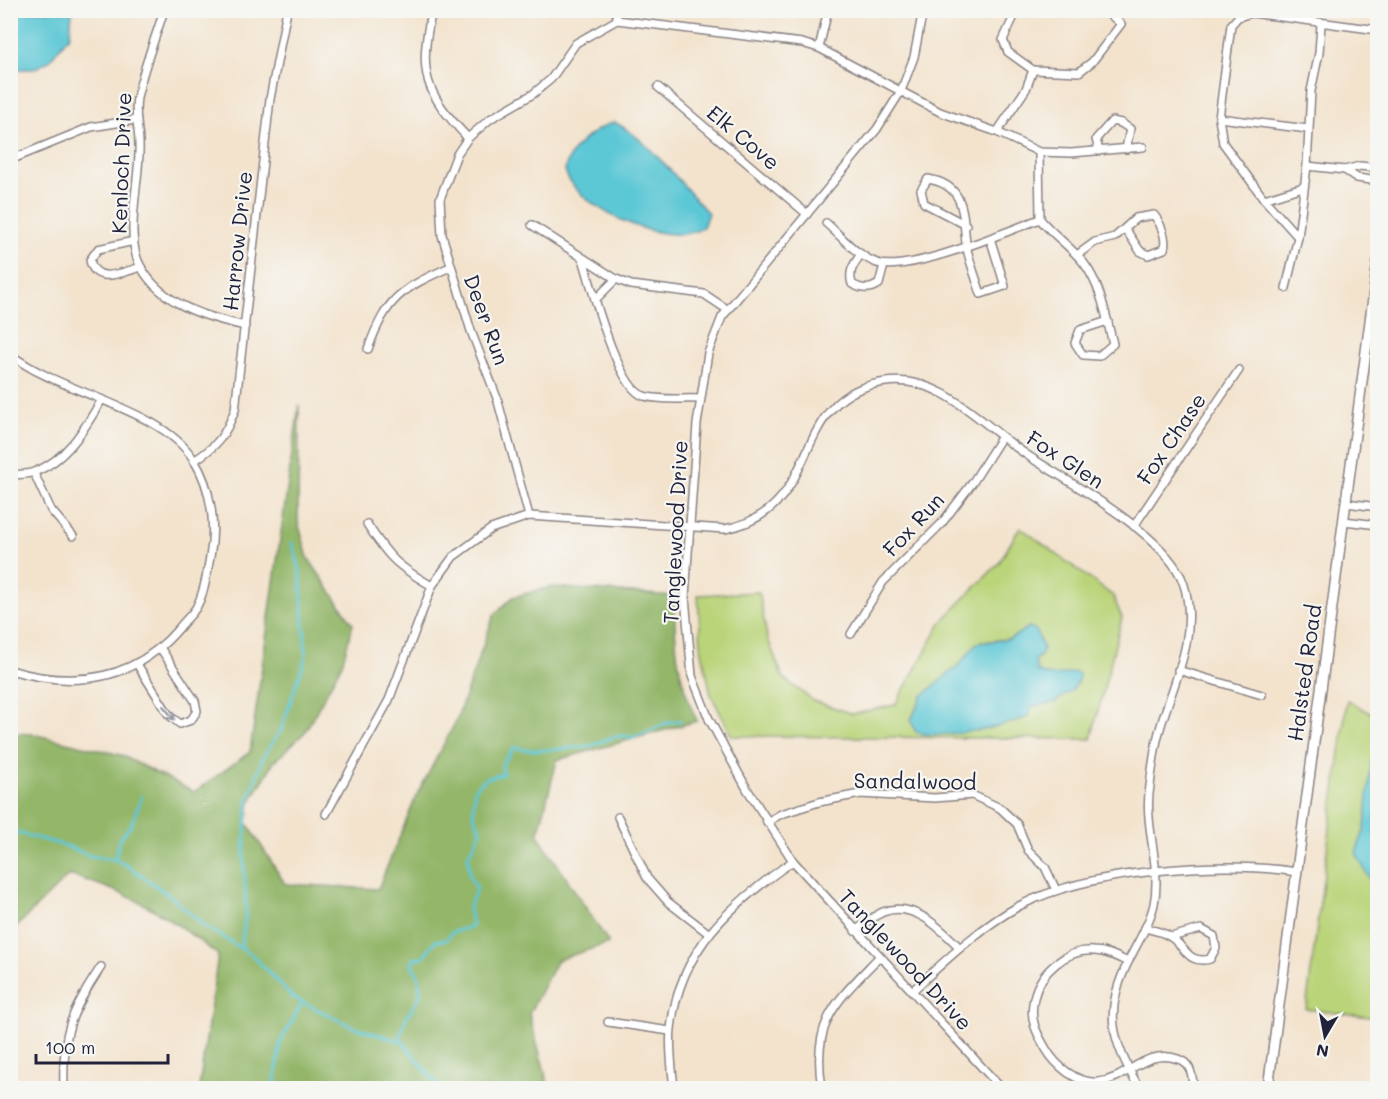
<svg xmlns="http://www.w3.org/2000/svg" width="1388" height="1099" font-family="Mali,sans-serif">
<rect width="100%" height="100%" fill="#f6f6f2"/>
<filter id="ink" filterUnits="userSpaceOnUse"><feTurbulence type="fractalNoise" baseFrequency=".0167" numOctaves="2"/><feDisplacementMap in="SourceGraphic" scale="12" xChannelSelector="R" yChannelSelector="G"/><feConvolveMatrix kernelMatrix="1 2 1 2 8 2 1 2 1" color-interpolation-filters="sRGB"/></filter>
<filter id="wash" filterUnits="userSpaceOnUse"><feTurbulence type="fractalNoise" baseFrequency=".008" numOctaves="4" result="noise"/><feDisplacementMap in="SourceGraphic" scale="24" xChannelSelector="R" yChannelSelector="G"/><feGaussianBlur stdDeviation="1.35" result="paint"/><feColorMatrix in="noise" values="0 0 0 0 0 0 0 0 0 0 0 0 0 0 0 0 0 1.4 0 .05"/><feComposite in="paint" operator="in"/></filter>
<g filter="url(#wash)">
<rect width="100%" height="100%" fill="#f3e3cd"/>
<g fill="#bad479" stroke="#6e7b5a" stroke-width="1.5" fill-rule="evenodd">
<path d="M1020 527 1113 596 1122 618 1091 739 732 736 711 695 701 647 698 595 759 592 767 637 783 678 814 701 853 714 895 705 943 620 999 563ZM1029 627 1040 656 1035 660 1034 668C1047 679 1060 677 1074 672L1078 683C1071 691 1061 695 1056 702L1035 705 978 731 912 718 922 696 959 665 980 642 1010 639Z"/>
<polygon points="1347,700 1377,717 1377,1018 1306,1009"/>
</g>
<path fill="#93b669" stroke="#5a6c52" stroke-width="1.5" d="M299 405 298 522 308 558 353 624 342 664 305 732 274 762 250 802 247 823 285 884 378 889 416 797 456 721 494 615 513 597 551 587 674 596C675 645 676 675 697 721L557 760 538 835 609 943 557 960 529 1014 549 1087 576 1088H199L218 955C166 914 134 894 69 875L11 932V733L32 734 121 755 194 792 250 752Z"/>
<g fill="#5cc7d5" stroke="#3f7488" stroke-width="1.5">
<polygon points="10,11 72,11 70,35 49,61 34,69 11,69"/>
<path d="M614 122C647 138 683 186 708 213L703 227C672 252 573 207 565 170 569 147 593 130 614 122Z"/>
<path d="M1029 627 1036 630 1043 648 1042 654 1035 660 1037 671C1058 682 1063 670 1079 673 1080 690 1063 695 1054 703L1032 706 1028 716C1010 727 932 741 915 731L911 720 922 696 959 665 977 643 1010 639Z"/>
<polygon points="1377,750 1378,750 1377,920 1370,880 1356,853 1365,828 1371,763"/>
</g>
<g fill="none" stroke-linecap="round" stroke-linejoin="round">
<g stroke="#5cc7d5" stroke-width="3">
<polyline points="10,831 67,846 90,856 114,859 126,865 173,898 203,925 252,955 292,997 353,1027 403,1042 440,1088"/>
<polyline points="115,860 119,840 131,825 142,796"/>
<polyline points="241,949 246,911 244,854 248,802 263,757 281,730 306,656 300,570 292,543"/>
<path d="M399 1039 406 1018 420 996 419 977 412 965 413 959 423 957 435 941 446 940 451 933 472 926 469 907 477 888 470 877 468 856 481 831 473 814 475 788 487 778 503 774 502 764 515 747C529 754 573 748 589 746 599 744 609 737 620 736 625 735 629 738 634 737 651 733 664 720 681 721"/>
<polyline points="274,1088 281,1041 302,1003"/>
</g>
</g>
</g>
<g filter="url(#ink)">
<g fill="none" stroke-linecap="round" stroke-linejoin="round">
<defs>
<g id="minor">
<path d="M164 10C155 40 143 68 137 98 134 115 139 128 139 144 141 179 123 236 141 267 162 305 206 317 245 326"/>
<path d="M432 10C418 73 424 92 468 138"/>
<polyline points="616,10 617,20"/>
<polyline points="923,10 914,57 901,91 877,129 722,317 708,353 697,424 685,597 692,676 709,719 747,789 793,861 1001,1088"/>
<polyline points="1017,10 1003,40 1008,52 1033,70 1079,72 1092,62 1121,24 1105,10"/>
<polyline points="1321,24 1319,53 1311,91 1307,166 1298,237 1264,199 1223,143 1219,118 1231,25 1238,17 1252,13 1378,30"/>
<polyline points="819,48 828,10"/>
<polyline points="658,87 807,214"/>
<polyline points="1219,118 1308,129"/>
<polyline points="997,132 1026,89 1033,70"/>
<polyline points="1099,151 1096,139 1112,121 1121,123 1130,129 1126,149"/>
<path d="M1039 152 1040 219C1053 235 1070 246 1083 262 1101 285 1106 316 1113 344L1099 356 1083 355 1075 343 1080 330 1108 321"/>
<polyline points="10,160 91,127 135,120"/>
<polyline points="1307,166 1345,170"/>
<polyline points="1378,168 1360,166 1345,170 1357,178 1378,181"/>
<polyline points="1264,199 1303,187"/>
<path d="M826 223C842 237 857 256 877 263 907 274 1008 231 1040 219"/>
<polyline points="532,225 616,279 631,285 704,294 728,310"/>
<path d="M966 225 924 203 921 190 928 179C966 185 963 215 966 244 969 261 976 278 981 294L1005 286 990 238"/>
<path d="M134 241 98 249 90 260C95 286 123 272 141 267"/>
<path d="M861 254C854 264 848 271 852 284 862 290 870 290 879 284L884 265"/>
<path d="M1077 255 1095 242 1115 237 1136 218 1154 215C1161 224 1167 238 1164 249L1148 255 1140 251 1126 230"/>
<path d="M583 259C592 287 617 389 644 396 661 401 683 398 700 399"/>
<polyline points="1286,288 1298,237"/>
<polyline points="596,299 616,279"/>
<path d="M368 349C387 297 401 289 450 267"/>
<path d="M10 354C60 394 161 407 194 460 212 489 216 526 210 557 207 573 205 591 197 606 193 614 185 620 180 627 135 681 75 689 10 670"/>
<path d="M194 461C218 445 225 436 235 410L270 99 287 10"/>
<polyline points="34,473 51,510 73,536"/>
<path d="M10 475C18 474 27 475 34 472 66 461 85 428 101 401"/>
<polyline points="1346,503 1378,507"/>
<polyline points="529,516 497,398 471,331 442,235 440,199 457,154 468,138 490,119 533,94 551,79 576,43 617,20 802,43 819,48 940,112 997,132 1039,152 1071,153 1143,147"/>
<polyline points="1344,521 1378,525"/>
<path d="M367 524C389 558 397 566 432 586"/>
<polyline points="1134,526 1239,370"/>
<polyline points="851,634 883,582 942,523 973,482 1001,438"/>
<polyline points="137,664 169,715 180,724 191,720 197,711 195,701 161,649"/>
<polyline points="1178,670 1262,695"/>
<path d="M326 814 389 700 432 586 453 557 491 529 529 516 725 529C828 509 785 395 886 382 942 374 984 427 1027 455 1071 484 1158 530 1181 577 1190 597 1190 623 1186 644 1180 675 1166 705 1158 736 1154 752 1152 769 1150 786 1143 824 1162 866 1154 904 1150 923 1139 940 1131 956 1103 1011 1110 1036 1139 1088"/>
<polyline points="618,817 647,878 668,902 708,933"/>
<polyline points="767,822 781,814 819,802 860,794 935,798 972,795 1000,808 1017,824 1028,850 1045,867 1056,890"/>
<path d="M1145 928C1153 930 1163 932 1169 936 1185 945 1187 965 1210 959L1216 948 1214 936 1201 929 1171 937"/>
<path d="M855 931C864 925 873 916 883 912 913 900 941 929 960 948"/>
<path d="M1128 962C1117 957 1106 951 1094 951 1066 949 1040 972 1034 998 1029 1019 1036 1032 1046 1049 1056 1066 1077 1084 1098 1082 1128 1080 1145 1047 1178 1059 1191 1063 1193 1076 1193 1088"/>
<path d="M912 991C945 961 979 928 1019 906 1088 870 1220 860 1297 872"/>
<polyline points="608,1022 670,1031"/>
<path d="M64 1088C62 1032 70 1014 101 967"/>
<path d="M674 1088C672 1070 669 1048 671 1029 679 949 731 904 793 861"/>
<path d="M822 1088C811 1021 836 1002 879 957"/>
</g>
<polyline id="tertiary" points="1268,1088 1378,261"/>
</defs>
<use href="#minor" stroke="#8a8284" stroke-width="10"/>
<use href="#tertiary" stroke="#8a8284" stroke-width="12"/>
<use href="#minor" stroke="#fff" stroke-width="7"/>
<use href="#tertiary" stroke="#fff" stroke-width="9"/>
</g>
<defs><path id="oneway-shaft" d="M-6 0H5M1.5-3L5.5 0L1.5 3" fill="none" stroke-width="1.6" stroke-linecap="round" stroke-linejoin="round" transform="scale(1.5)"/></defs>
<use stroke="#9c9ca7" href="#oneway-shaft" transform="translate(169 713) rotate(50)"/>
</g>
<g text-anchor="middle" stroke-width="4.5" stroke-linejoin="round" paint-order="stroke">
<g font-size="21" fill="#22223b" stroke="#f6f6f2">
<text transform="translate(743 138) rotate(40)" y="7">Elk Cove</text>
<text transform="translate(122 163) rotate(-88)" y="7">Kenloch Drive</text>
<text transform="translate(238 241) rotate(-84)" y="7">Harrow Drive</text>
<text transform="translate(486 320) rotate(70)" y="7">Deer Run</text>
<text transform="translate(1172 439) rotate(-56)" y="7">Fox Chase</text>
<text transform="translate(1065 460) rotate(33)" y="7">Fox Glen</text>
<text transform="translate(914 525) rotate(-47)" y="7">Fox Run</text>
<text transform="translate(676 532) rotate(-87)" y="7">Tanglewood Drive</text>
<text transform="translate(1305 673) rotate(-82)" y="7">Halsted Road</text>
<text transform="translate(915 782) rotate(1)" y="7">Sandalwood</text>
<text transform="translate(905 960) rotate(47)" y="7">Tanglewood Drive</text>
</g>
</g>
<rect width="1388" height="1099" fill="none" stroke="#f6f6f2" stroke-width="36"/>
<g transform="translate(1325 1036) rotate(190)" stroke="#f6f6f2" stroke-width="4.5" paint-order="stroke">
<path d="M0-4.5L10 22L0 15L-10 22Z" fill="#22223b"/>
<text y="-9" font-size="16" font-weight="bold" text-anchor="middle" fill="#22223b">N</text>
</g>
<path d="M36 1054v9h132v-9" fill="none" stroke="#22223b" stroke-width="3"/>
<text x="45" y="1054" font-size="18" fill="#22223b" stroke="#f6f6f2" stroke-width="4.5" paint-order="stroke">100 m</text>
</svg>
